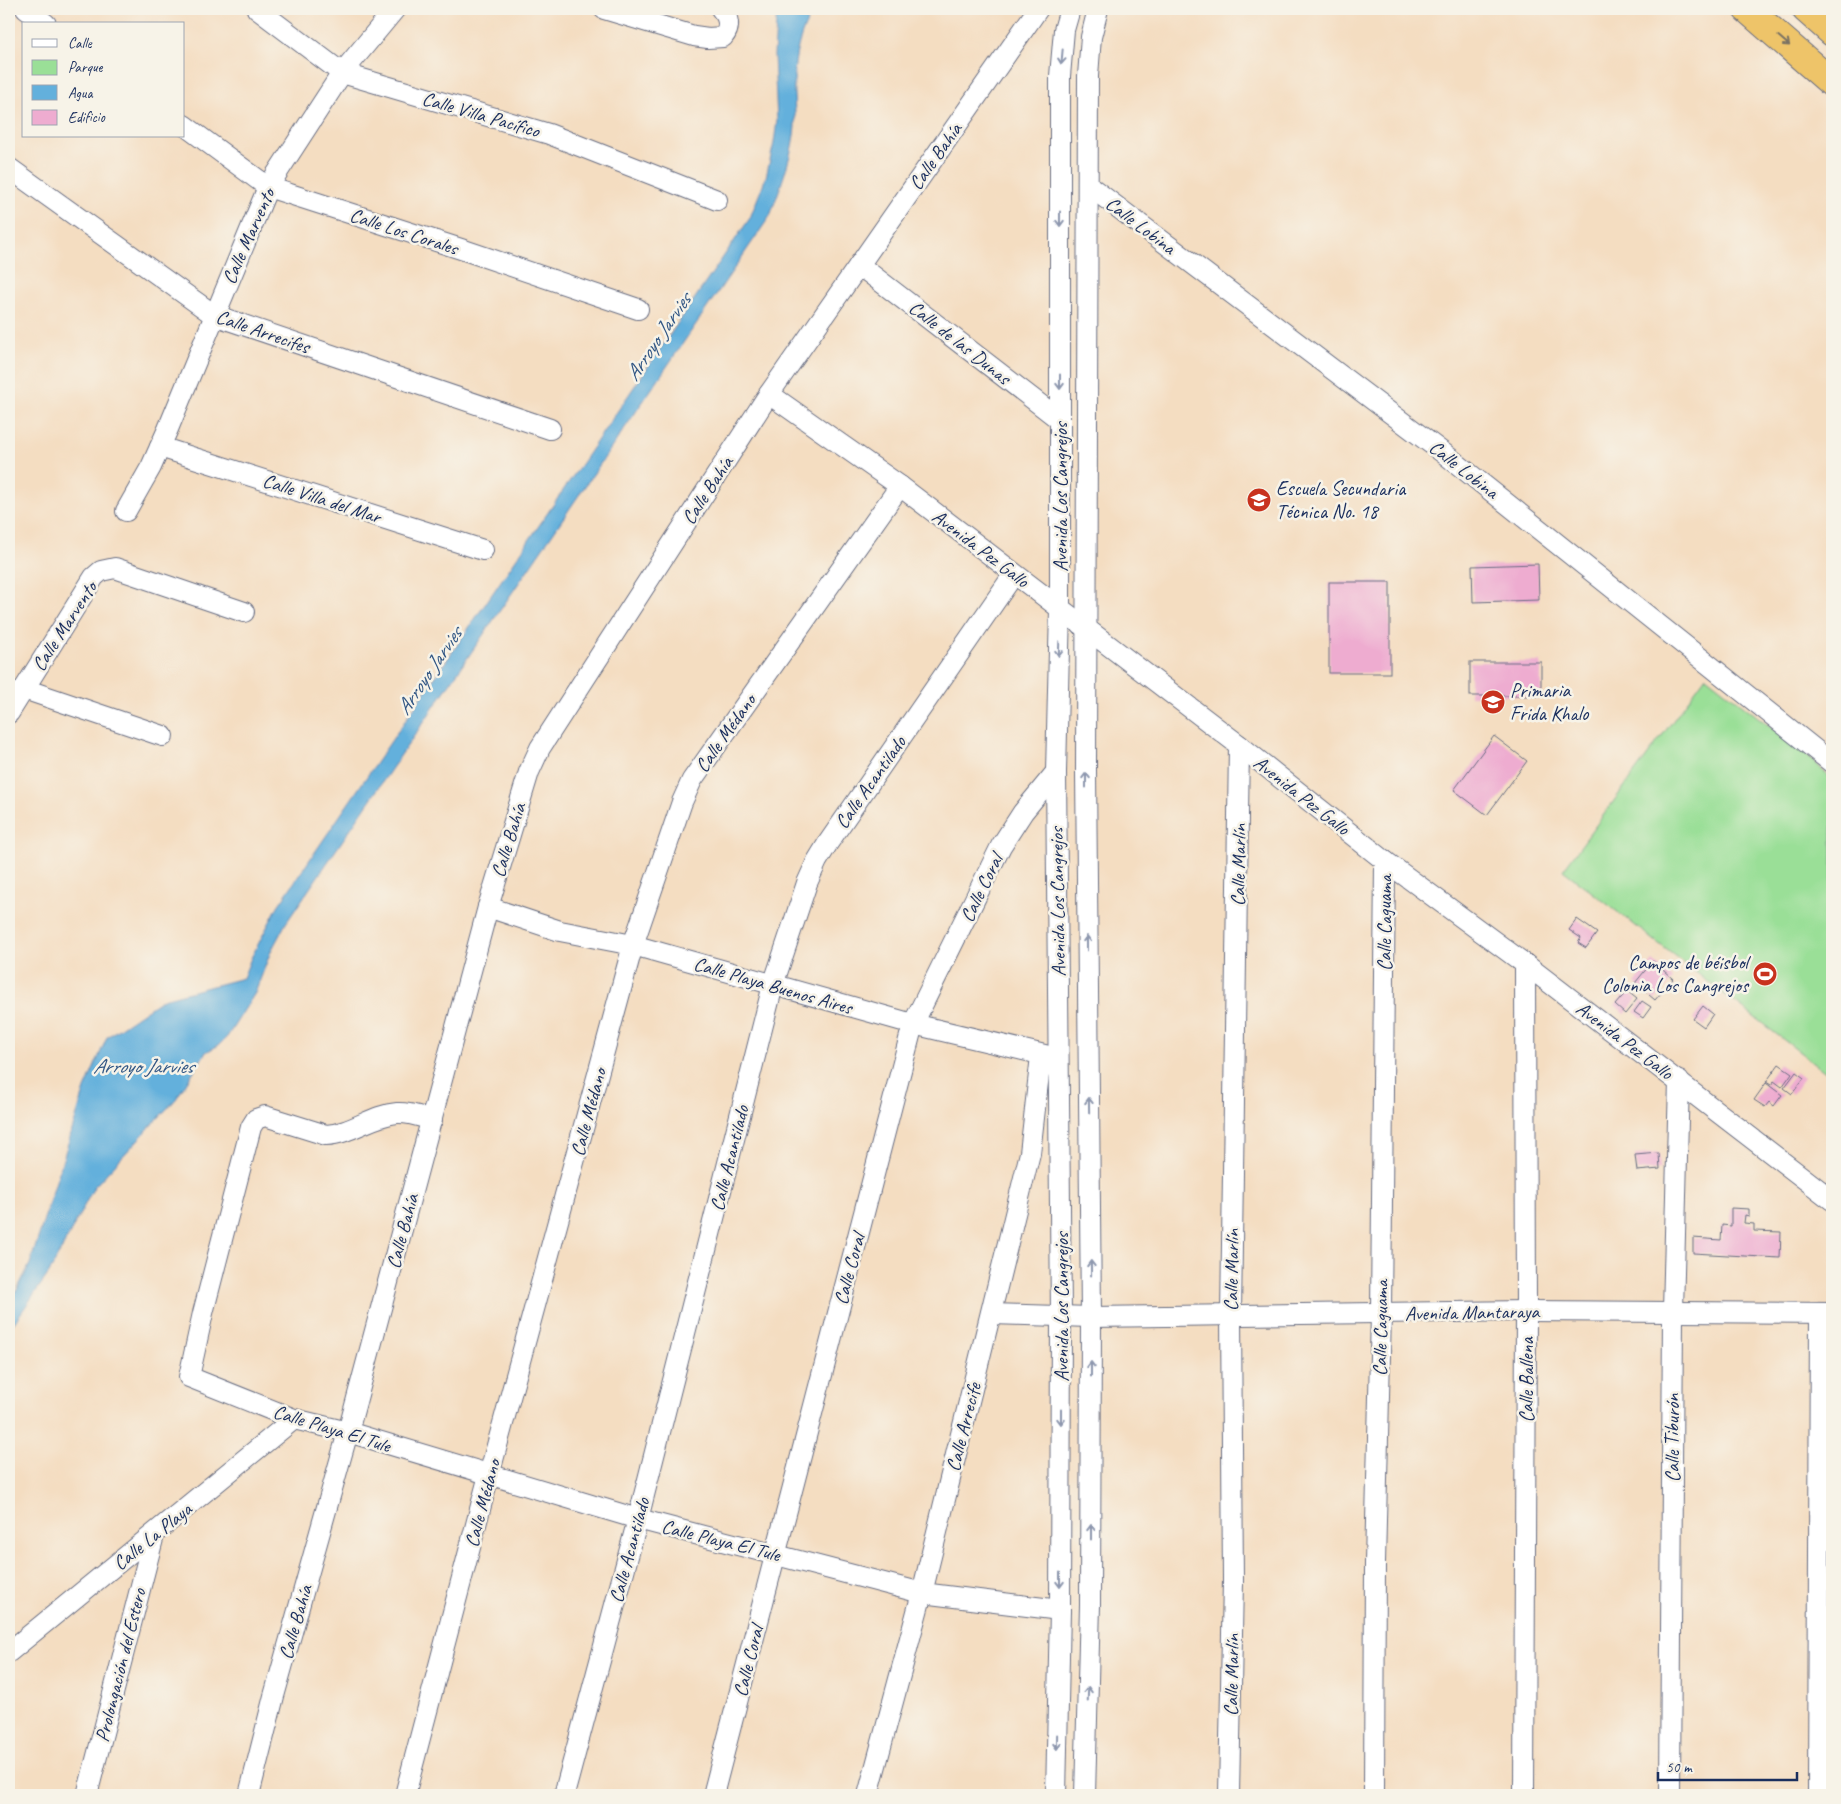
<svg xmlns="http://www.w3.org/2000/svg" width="1841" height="1804" font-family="Caveat,sans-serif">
<rect width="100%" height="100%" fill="#f7f3e8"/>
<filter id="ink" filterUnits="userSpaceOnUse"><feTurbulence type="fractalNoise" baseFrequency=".02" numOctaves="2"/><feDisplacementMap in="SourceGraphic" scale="10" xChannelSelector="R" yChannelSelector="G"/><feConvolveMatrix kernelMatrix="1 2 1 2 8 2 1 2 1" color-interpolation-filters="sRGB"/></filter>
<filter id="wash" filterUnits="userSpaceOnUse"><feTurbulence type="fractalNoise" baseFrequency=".0096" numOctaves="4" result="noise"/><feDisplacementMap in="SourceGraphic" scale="20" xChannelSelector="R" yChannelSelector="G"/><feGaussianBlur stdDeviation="1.12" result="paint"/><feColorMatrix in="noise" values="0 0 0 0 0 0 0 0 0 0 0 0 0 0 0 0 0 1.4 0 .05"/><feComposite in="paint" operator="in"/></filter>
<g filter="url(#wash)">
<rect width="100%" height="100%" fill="#f4ddc1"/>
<polygon fill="#9adf97" stroke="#5a877a" points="1706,676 1815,762 1832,781 1832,1077 1563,870"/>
<path fill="#63b0dc" stroke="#3f709d" d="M777 9H814C800 32 794 55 794 82 793 99 797 118 794 135 790 163 779 190 770 216L286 923 271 951 255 993 227 1037 219 1045 206 1052 176 1099 94 1187 49 1273 9 1330V1298L17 1290 30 1264 85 1089 107 1037 163 999 243 978 251 958 278 906 750 218 766 177 774 143 777 121 774 55Z"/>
<g id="blocks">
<g fill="#eeacd0">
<polygon points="1538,564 1539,600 1473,602 1472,566"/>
<rect x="1329" y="582" width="61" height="91"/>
<rect x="1470" y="662" width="71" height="34"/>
<polygon points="1494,736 1527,761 1487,815 1454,790"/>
<polygon points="1577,919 1597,933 1586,948 1578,943 1581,938 1569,930"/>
<polygon points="1653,961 1673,979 1655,1000 1635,983"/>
<polygon points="1627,991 1637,999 1625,1014 1615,1005"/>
<polygon points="1642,1001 1651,1007 1643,1018 1634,1012"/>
<polygon points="1703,1006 1713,1014 1704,1027 1693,1019"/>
<polygon points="1779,1064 1792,1073 1782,1087 1774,1081 1771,1085 1766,1082"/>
<polygon points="1796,1072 1804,1078 1792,1094 1784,1088"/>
<polygon points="1766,1083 1782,1095 1774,1106 1769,1102 1765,1107 1754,1100"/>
<polygon points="1659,1153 1660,1169 1637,1171 1635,1155"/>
<polygon points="1731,1208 1749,1209 1749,1216 1745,1215 1744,1223 1754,1224 1754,1231 1781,1232 1780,1258 1693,1253 1693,1238 1721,1240 1722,1225 1731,1226"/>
</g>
</g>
</g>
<g filter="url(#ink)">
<use href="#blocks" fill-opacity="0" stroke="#676c81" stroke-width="1"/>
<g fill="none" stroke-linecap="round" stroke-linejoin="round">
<defs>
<g id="minor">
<polyline points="26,9 46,24"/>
<polyline points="257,9 342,73 549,134 717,200"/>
<path d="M604 9 694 36 708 38 723 37C731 28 729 17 721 9"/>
<polyline points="184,125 268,187 461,249 638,309"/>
<polyline points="9,168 214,315 550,429"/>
<polyline points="1088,185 1446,455 1832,763"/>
<polyline points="859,265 1060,420"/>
<polyline points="769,394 900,486 1239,745 1385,861 1525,964 1832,1200"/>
<polyline points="160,447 483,550"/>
<polyline points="126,511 151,467 168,429 268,187 342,73 395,9"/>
<polyline points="24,689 163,736"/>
<polyline points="9,713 94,577 101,571 115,568 244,612"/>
<polyline points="488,907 560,931 633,945 913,1024 1053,1057"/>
<path d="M432 1120C421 1117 409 1112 397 1113 372 1115 351 1134 326 1135L265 1116 256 1119 251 1127 203 1313 189 1377 294 1419 348 1432 638 1519 922 1593 1060 1610"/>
<polyline points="991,1314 1091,1317 1526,1311 1832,1313"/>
<polyline points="9,1652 294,1419"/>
<polyline points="87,1795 154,1535"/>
<polyline points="249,1795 274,1696 348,1432 488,907 529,772 540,748 769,394 1038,9"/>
<polyline points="405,1795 489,1475 633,945 682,802 692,780 900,486"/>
<polyline points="564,1795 638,1519 773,985 807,883 817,861 828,843 1014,574"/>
<polyline points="713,1795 913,1024 1001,846 1023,812 1056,772"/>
<polyline points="868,1795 922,1593 1030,1153 1041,1056"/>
<polyline points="1056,1795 1060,1610 1061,1316 1056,772 1060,609 1060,76 1064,30 1070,9"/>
<polyline points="1085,1795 1090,1605 1091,1317 1086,771 1088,76 1091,37 1098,9"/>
<polyline points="1229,1795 1233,1580 1231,1315 1239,745"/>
<polyline points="1374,1795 1375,1563 1381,1313 1385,861"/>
<polyline points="1524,1795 1526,1311 1525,964"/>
<polyline points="1670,1795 1673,1311 1679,1081"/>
<polyline points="1818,1795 1820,1313"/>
</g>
<g id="trunk">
<polyline points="1747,9 1832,83"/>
<polyline points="1806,9 1832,32"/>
</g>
</defs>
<use href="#minor" stroke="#676c81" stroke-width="22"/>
<use href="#trunk" stroke="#676c81" stroke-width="30"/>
<use href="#minor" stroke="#fff" stroke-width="20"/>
<use href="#trunk" stroke="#eec469" stroke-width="28"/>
</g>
<defs><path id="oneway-shaft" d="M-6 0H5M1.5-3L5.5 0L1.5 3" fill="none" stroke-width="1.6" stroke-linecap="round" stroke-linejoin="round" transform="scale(1.25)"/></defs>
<use stroke="#7a7263" href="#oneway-shaft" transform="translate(1784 41) rotate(41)"/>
<g stroke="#8d97ae">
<use href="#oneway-shaft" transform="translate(1062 57) rotate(95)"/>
<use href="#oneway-shaft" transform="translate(1060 219) rotate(90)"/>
<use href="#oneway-shaft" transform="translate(1060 382) rotate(90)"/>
<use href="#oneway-shaft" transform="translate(1059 649) rotate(92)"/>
<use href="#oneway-shaft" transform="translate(1086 780) rotate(-90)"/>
<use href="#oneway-shaft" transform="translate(1087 943) rotate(-90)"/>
<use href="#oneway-shaft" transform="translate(1089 1105) rotate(-91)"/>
<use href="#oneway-shaft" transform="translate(1091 1268) rotate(-91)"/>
<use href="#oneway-shaft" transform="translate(1091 1369) rotate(-90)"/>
<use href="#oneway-shaft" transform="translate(1061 1417) rotate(90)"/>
<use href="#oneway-shaft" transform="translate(1091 1532) rotate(-90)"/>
<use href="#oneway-shaft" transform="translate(1060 1580) rotate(90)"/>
<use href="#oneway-shaft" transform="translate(1088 1694) rotate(-88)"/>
<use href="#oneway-shaft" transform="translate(1057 1742) rotate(91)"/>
</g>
</g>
<defs>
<symbol id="school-disc" viewBox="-11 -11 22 22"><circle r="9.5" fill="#c8321e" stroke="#f7f3e8"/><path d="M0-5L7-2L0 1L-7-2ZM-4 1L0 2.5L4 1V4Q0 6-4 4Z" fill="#fff"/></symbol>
<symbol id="stadium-disc" viewBox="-11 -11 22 22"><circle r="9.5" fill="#c8321e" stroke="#f7f3e8"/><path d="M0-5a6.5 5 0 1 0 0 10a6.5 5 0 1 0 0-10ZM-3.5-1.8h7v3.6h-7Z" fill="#fff"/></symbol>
</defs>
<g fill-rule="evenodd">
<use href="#school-disc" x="1245" y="486" width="28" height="28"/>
<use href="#school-disc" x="1479" y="688" width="28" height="28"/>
<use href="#stadium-disc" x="1751" y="960" width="28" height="28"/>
</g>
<g text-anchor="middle" stroke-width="5" stroke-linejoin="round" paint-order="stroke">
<g font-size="20" fill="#1b2f5e" stroke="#f7f3e8">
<text transform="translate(481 114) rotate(16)" y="7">Calle Villa Pacífico</text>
<text transform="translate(935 156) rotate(-55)" y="7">Calle Bahía</text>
<text transform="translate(1141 225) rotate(37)" y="7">Calle Lobina</text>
<text transform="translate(404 231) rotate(18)" y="7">Calle Los Corales</text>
<text transform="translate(248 236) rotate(-66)" y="7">Calle Marvento</text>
<text transform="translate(263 331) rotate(19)" y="7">Calle Arrecifes</text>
<text transform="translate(960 342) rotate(38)" y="7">Calle de las Dunas</text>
<text transform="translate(1464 469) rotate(38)" y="7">Calle Lobina</text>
<text transform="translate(707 490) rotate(-57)" y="7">Calle Bahía</text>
<text transform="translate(1060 497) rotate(-90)" y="7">Avenida Los Cangrejos</text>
<text transform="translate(322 498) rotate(18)" y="7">Calle Villa del Mar</text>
<text transform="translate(981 548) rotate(37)" y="7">Avenida Pez Gallo</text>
<text transform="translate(64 626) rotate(-57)" y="7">Calle Marvento</text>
<text transform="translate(725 733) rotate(-55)" y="7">Calle Médano</text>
<text transform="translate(870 782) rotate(-55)" y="7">Calle Acantilado</text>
<text transform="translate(1302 795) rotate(38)" y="7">Avenida Pez Gallo</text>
<text transform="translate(508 840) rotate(-73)" y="7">Calle Bahía</text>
<text transform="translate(1238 865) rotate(-89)" y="7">Calle Marlín</text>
<text transform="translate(981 888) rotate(-64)" y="7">Calle Coral</text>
<text transform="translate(1057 902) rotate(-91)" y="7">Avenida Los Cangrejos</text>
<text transform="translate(1384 923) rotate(-90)" y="7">Calle Caguama</text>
<text transform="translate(773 985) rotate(16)" y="7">Calle Playa Buenos Aires</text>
<text transform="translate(1625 1040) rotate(37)" y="7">Avenida Pez Gallo</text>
<text transform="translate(588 1112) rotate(-75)" y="7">Calle Médano</text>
<text transform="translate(729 1158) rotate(-76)" y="7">Calle Acantilado</text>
<text transform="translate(402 1231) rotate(-75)" y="7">Calle Bahía</text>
<text transform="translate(849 1269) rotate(-75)" y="7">Calle Coral</text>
<text transform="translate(1231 1270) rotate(-89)" y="7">Calle Marlín</text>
<text transform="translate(1061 1307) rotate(-90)" y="7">Avenida Los Cangrejos</text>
<text transform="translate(1472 1312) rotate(-1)" y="7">Avenida Mantaraya</text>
<text transform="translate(1380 1328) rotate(-89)" y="7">Calle Caguama</text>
<text transform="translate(1526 1380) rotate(-90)" y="7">Calle Ballena</text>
<text transform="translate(963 1427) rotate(-76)" y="7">Calle Arrecife</text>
<text transform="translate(332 1428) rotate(17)" y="7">Calle Playa El Tule</text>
<text transform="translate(1672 1438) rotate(-90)" y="7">Calle Tiburón</text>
<text transform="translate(482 1503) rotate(-75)" y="7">Calle Médano</text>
<text transform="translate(152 1536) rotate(-39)" y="7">Calle La Playa</text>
<text transform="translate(721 1540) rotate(14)" y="7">Calle Playa El Tule</text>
<text transform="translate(629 1550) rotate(-75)" y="7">Calle Acantilado</text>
<text transform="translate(295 1622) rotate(-74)" y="7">Calle Bahía</text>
<text transform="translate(748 1661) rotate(-76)" y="7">Calle Coral</text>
<text transform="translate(120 1665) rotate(-76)" y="7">Prolongación del Estero</text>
<text transform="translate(1231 1675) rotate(-89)" y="7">Calle Marlín</text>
</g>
<g font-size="20" fill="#1b2f5e" stroke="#f7f3e8" text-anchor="start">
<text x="1276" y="495">Escuela Secundaria<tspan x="1276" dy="23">Técnica No. 18</tspan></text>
<text x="1510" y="697">Primaria<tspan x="1510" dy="23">Frida Khalo</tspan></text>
<text x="1748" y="969" text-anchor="end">Campos de béisbol<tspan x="1748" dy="23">Colonia Los Cangrejos</tspan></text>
</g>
<g font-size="21" font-style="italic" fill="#315684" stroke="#f7f3e8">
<text transform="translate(658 337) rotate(-56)" y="7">Arroyo Jarvies</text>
<text transform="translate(429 671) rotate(-56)" y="7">Arroyo Jarvies</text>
<text x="143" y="1073">Arroyo Jarvies</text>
</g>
</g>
<rect width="1841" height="1804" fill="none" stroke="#f7f3e8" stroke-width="30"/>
<rect x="22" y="22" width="162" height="115" fill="#f7f3e8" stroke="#9fa5b1"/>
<rect x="32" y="39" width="25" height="8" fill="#ffffff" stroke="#9fa5b1"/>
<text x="68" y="48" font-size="15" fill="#1b2f5e">Calle</text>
<rect x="32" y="60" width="25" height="15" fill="#9adf97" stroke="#9fa5b1"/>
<text x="68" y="72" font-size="15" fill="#1b2f5e">Parque</text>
<rect x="32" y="85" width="25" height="15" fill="#63b0dc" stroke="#9fa5b1"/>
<text x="68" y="98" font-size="15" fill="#1b2f5e">Agua</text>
<rect x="32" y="110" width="25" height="15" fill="#eeacd0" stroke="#9fa5b1"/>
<text x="68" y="122" font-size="15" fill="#1b2f5e">Edificio</text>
<path d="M1658 1772v8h139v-8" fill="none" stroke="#1b2f5e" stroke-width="2.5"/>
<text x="1666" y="1772" font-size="15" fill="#1b2f5e" stroke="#f7f3e8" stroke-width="4" paint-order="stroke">50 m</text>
</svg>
